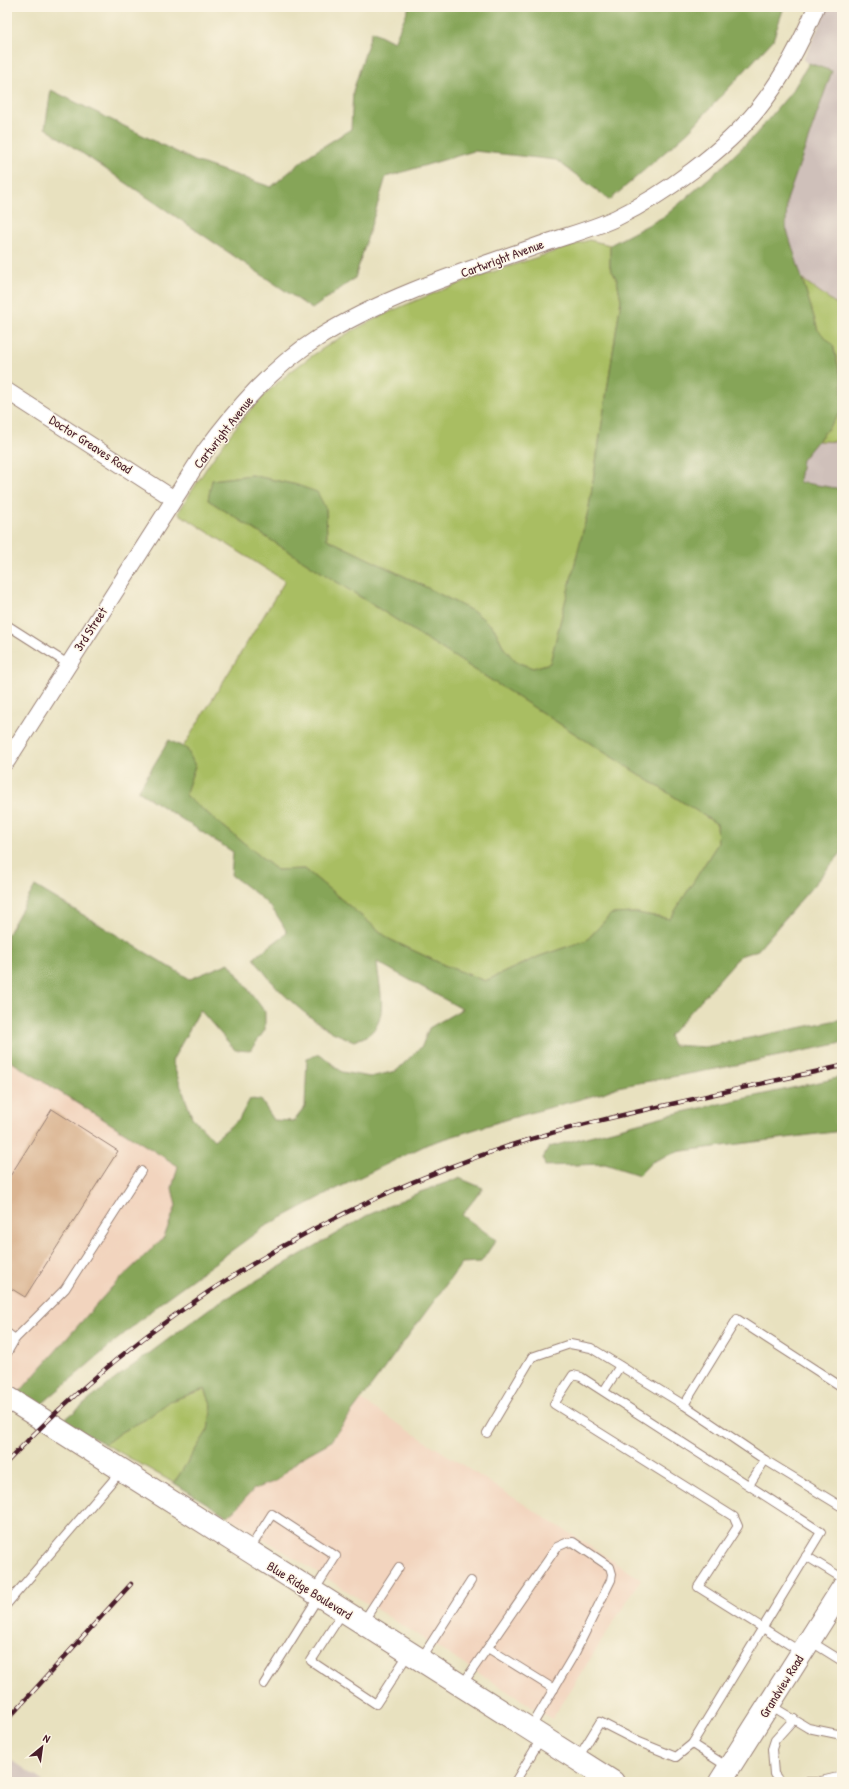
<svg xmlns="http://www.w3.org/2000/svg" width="849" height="1789" font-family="'Patrick Hand',sans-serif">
<rect width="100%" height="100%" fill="#fcf5e5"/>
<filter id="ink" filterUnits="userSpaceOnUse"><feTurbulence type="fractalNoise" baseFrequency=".025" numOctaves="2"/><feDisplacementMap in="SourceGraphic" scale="8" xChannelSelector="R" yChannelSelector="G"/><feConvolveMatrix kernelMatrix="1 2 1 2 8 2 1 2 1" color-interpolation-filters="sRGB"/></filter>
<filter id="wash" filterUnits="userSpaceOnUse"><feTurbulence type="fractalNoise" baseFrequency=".012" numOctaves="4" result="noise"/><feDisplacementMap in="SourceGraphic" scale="16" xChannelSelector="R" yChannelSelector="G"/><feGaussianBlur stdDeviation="0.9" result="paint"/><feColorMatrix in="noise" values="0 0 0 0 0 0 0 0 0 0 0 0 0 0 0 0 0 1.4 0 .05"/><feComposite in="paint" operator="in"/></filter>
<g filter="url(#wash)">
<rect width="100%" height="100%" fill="#e8e1bf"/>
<g fill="#f2d4be">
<polygon points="7,1059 178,1166 172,1188 176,1206 164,1237 112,1287 17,1395 7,1388"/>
<polygon points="361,1400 641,1579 552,1719 227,1516 254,1489 276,1481 301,1458 330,1442"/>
</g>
<g fill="#cfc0ba">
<polygon points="828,7 842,7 842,311 835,303 802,279 786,227 787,200 809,63 803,60"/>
<polygon points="818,441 842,442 842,489 799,482 802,460"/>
<polygon points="10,1759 44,1782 7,1782 7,1762"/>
</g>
<g fill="#a9be62" stroke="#7a6e46">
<path d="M589 240 610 245V267L617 280 621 300 589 507 550 663 533 668 516 662 504 648 494 628 476 613 418 583 327 539 326 509 297 485 251 475 212 480 208 500 717 824 718 843 670 919 637 913 611 914 587 940 540 956 485 981 444 965 389 939 305 869 277 870 185 795 195 766 187 749 183 747 285 581 178 513C206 468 235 421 275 385 362 307 481 277 589 240Z"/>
<polygon points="802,279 835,303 842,311 842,381 833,345 818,330"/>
<polygon points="842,411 842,442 818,441"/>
<polygon points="205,1389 212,1406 208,1430 174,1483 105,1444 121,1432 146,1419 170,1401"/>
</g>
<g fill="#86a558" stroke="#686242">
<polygon points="409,7 784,7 773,40 688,132 610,200 556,160 474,151 386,177 355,278 312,309 45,128 51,90 195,161 271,187 311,154 351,129 353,91 372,31 394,42"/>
<path d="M809 63 832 71 787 200 786 227 818 330 833 345 842 381V411L802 460 799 482 842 489V852L758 950 740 956 669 1036 673 1045 705 1047 842 1019V1043L721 1068 617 1087 603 1093 508 1119 428 1144 342 1186 264 1227 165 1299 37 1408 17 1395 112 1287 164 1237 176 1206 172 1188 178 1166 7 1059V935L35 886 190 979 229 963 265 1012V1030L250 1051 235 1050 200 1010 172 1061 192 1117 214 1140 239 1119 250 1099 261 1100 274 1120 294 1121 305 1107 307 1058 320 1054 342 1072 370 1077 396 1071 422 1046 429 1028 462 1009 377 962C378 984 391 1019 368 1035 364 1038 358 1039 354 1041 345 1037 334 1034 326 1028 298 1010 272 986 254 958L287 933C273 903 256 894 231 875L233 852 138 791 169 740 187 749 195 766 185 795 277 870 305 869 389 939 444 965 485 981 540 956 587 940 611 914 637 913 670 919 718 843 717 824 208 500 212 480 251 475 297 485 317 492 326 509 327 539 418 583 476 613 494 628 504 648 516 662 533 668 550 663 589 507 621 300 617 280 610 267V245L665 216 724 165 755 135 793 90Z"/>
<polygon points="842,1077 842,1131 675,1152 652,1162 639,1175 605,1164 545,1166 543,1158 549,1147 664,1116"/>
<polygon points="459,1178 483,1188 462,1215 496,1240 481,1262 462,1263 330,1442 301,1458 276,1481 254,1489 235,1510 227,1516 174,1483 208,1430 212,1406 205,1389 170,1401 146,1419 121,1432 105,1444 63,1421 119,1376 210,1308 366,1216 420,1192"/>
</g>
<g id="blocks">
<polygon fill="#dab491" points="52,1109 118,1151 25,1297 7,1286 7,1181"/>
</g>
</g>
<g filter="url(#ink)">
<use href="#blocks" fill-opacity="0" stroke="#998075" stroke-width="1"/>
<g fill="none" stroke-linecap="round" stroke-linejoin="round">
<defs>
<g id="lane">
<polyline points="7,625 68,664"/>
<polyline points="7,1333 15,1339 7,1353"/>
<polyline points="15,1339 65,1289 141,1171"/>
<polyline points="604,1391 620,1366"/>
<polyline points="684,1405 737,1319 842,1387"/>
<polyline points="487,1433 532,1357 570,1344 591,1348 684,1405 765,1460 842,1507"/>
<polyline points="749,1485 765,1460"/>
<polyline points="249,1550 272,1514 336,1556 314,1591"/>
<polyline points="806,1556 842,1578"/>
<polyline points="7,1604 121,1471"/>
<polyline points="343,1612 311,1661 376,1704 409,1653"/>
<polyline points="363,1622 399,1567"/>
<polyline points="810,1641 842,1661"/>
<polyline points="488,1648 554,1689"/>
<polyline points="421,1659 471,1581"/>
<polyline points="264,1684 319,1596"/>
<polyline points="462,1685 557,1547 566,1543 573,1542 610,1567 612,1574 611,1580 575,1653 530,1729"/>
<polyline points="770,1705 808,1728 842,1735"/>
<polyline points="578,1758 600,1722 639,1742 676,1757 692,1744"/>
<polyline points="728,1767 692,1744 821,1532 581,1377 573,1375 554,1404 734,1517 738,1526 698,1587 801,1652"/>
<polyline points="515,1782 542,1737"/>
<polyline points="780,1782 774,1774 772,1749 775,1740 794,1719"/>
<polyline points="801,1782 817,1782 842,1776"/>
</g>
<g id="street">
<polyline points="7,391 174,499"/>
<path d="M7 761 205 451C237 408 272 367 318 338 383 297 462 272 534 247 561 237 591 230 616 218 664 195 724 151 758 109 783 78 801 43 816 7"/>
</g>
<g id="secondary">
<polyline points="7,1397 613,1782"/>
<polyline points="720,1782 842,1589"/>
</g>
</defs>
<use href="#lane" stroke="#998075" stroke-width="10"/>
<use href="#street" stroke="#998075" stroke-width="18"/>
<use href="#secondary" stroke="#998075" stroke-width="24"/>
<use href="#lane" stroke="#fff" stroke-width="8"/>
<use href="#street" stroke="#fff" stroke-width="16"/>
<use href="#secondary" stroke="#fff" stroke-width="22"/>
<defs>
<g id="rail">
<path d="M7 1462C144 1315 324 1206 515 1144 568 1127 622 1115 676 1103 731 1090 787 1078 842 1066"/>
<polyline points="7,1720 131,1584"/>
</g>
</defs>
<use href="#rail" stroke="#4a1f2b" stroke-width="4.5"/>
<use href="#rail" stroke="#fcf5e5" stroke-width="3" stroke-dasharray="9" stroke-linecap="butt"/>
</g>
</g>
<g text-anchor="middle" stroke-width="3" stroke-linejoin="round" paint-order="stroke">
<g font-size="13" fill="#4a1f2b" stroke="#fcf5e5">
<text transform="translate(502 258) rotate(-20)" y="5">Cartwright Avenue</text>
<text transform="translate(223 432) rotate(-52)" y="5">Cartwright Avenue</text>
<text transform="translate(91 444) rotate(33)" y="5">Doctor Greaves Road</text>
<text transform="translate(90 629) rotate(-57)" y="5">3rd Street</text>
<text transform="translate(310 1590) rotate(32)" y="5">Blue Ridge Boulevard</text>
<text transform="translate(781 1686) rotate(-58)" y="5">Grandview Road</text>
</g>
</g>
<rect width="849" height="1789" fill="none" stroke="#fcf5e5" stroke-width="24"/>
<g transform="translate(42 1747) rotate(29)" stroke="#fcf5e5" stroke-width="3" paint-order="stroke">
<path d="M0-3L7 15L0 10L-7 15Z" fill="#4a1f2b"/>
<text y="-6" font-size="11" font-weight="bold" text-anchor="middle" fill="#4a1f2b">N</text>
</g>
</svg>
